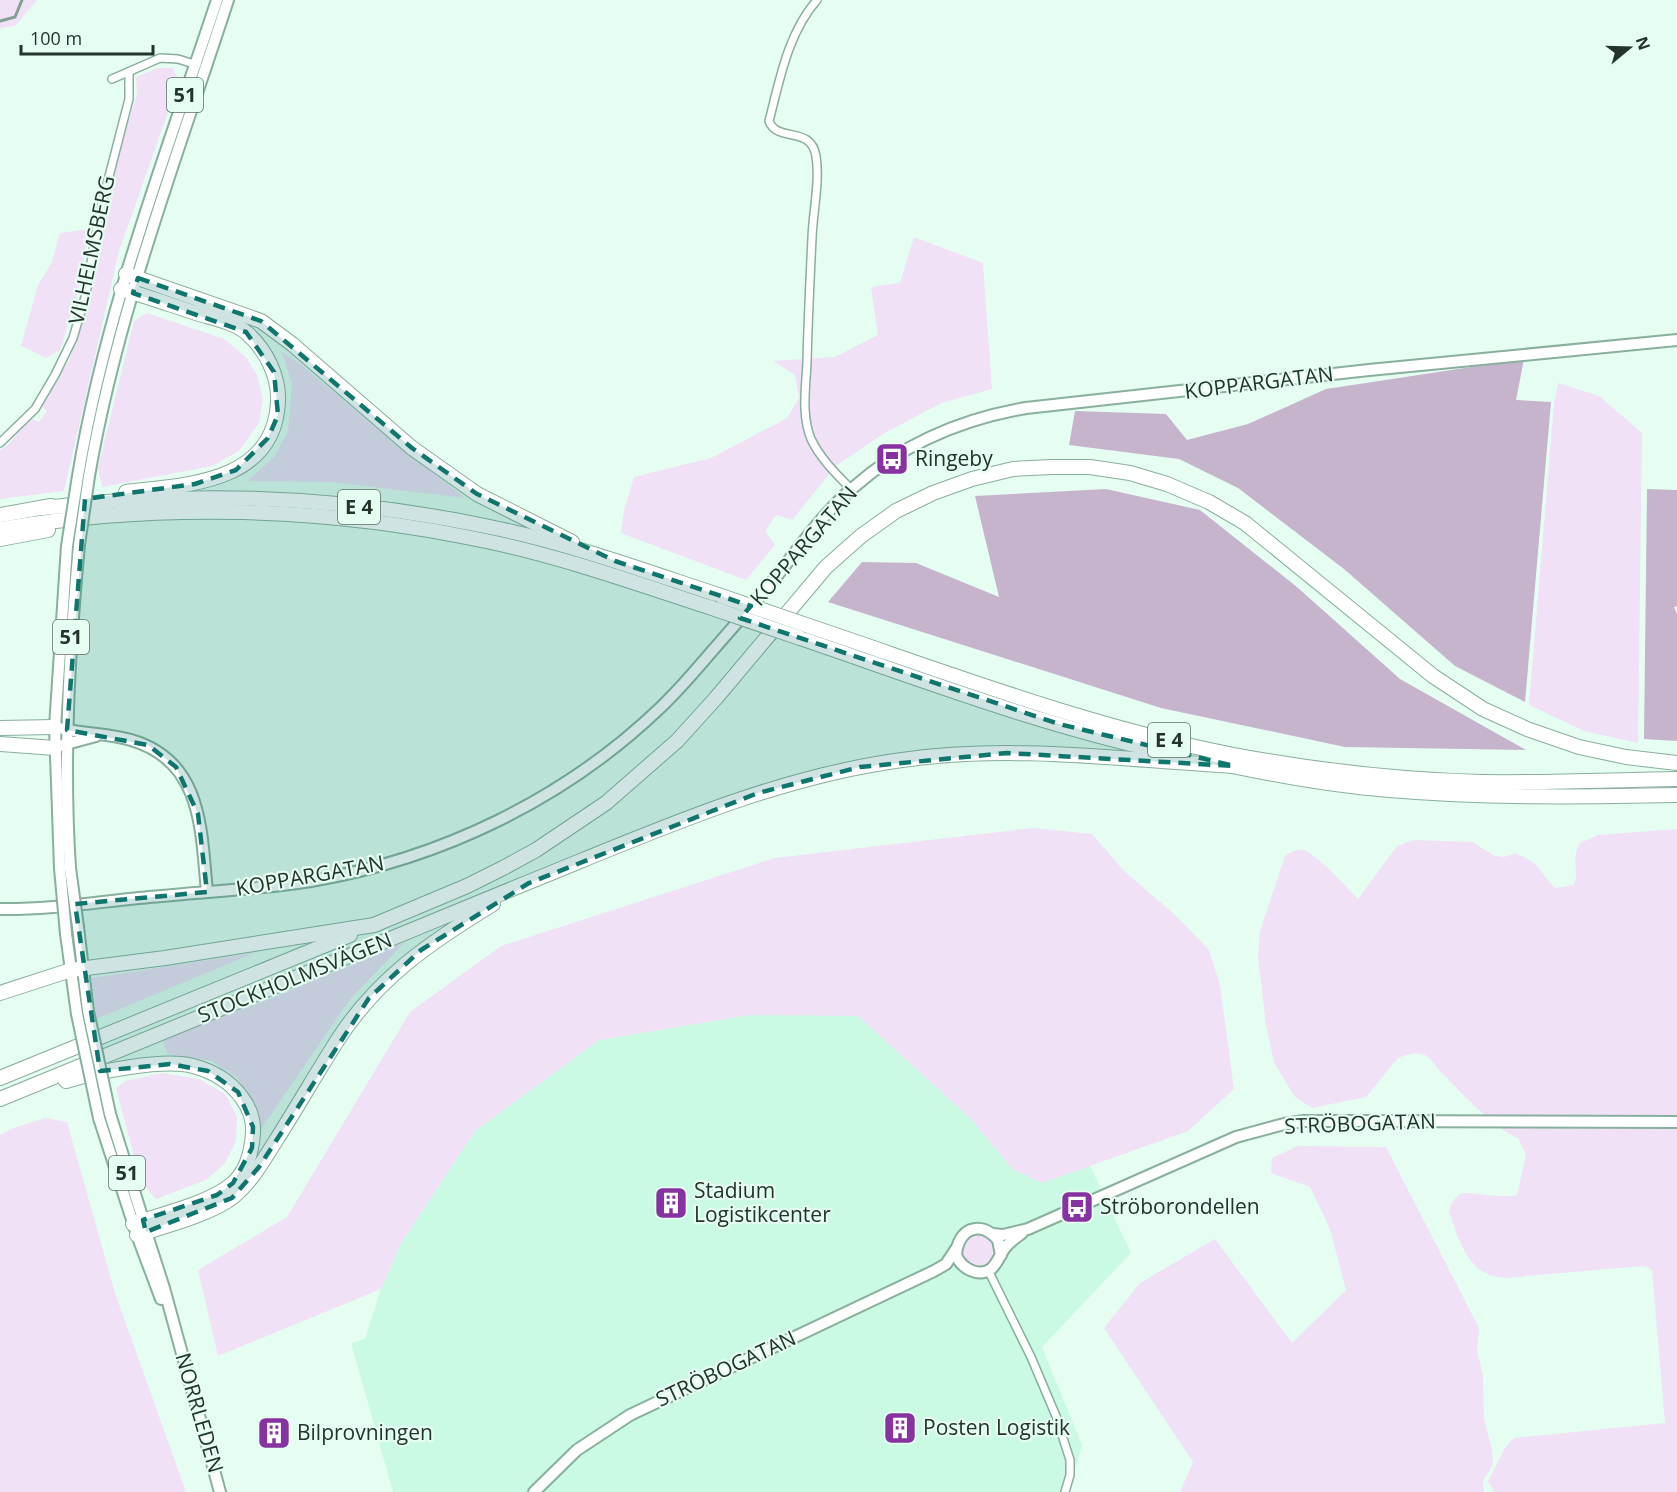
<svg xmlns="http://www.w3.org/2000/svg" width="1677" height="1492" font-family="'Open Sans',sans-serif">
<rect width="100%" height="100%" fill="#e6fdf2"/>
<polygon fill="#cafae4" points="750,1015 858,1015 971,1119 1012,1169 1042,1182 1090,1166 1131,1253 1042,1347 1082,1445 1069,1492 393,1492 351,1343 365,1339 381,1289 401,1243 475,1131 599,1040"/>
<g fill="#f0e1f6">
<polygon points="0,0 37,0 15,26 0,28"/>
<polygon points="158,68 173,68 179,81 119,251 64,491 0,499 0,450 8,445 30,418 39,422 47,411 40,404 69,361 84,316 101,251 113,169 137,95 136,77"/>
<polygon points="89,229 78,292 60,350 46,358 21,346 38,285 52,262 60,233"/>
<polygon points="914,237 983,263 992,389 941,403 883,434 836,466 792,520 776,515 765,531 775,545 746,580 621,533 624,511 634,477 711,458 787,418 799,398 795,375 773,361 835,357 878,335 871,287 900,283"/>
<polygon points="147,313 224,339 246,357 257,375 263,399 259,423 239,451 212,466 102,487 98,468 134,321"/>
<polygon points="282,352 303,366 380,431 465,498 332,482 248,481 274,457 288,432 292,384"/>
<polygon points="1558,383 1599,396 1642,433 1638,743 1584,731 1529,705 1554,403"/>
<polygon points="1034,828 1092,834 1124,871 1175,915 1209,950 1220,985 1234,1089 1188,1131 1042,1183 1012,1169 971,1119 858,1016 750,1015 599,1040 475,1131 401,1243 381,1289 218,1356 198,1270 287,1217 410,1012 501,946 775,858"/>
<path d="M1677 829V1492H1494L1488 1481 1505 1448 1514 1438 1665 1423 1652 1271 1648 1267 1642 1266 1505 1278C1500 1277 1495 1277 1490 1275 1466 1267 1456 1233 1449 1211L1452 1202 1461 1193C1480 1192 1498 1199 1517 1195L1526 1155 1518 1138C1494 1129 1460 1091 1441 1072 1436 1067 1431 1058 1425 1055 1417 1051 1406 1055 1398 1058L1366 1097 1312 1108 1294 1096 1274 1062 1266 1025 1258 957 1260 931 1285 856C1290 853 1297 849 1303 850 1316 853 1347 888 1358 899L1397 846 1414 840 1472 842 1495 856 1504 857 1515 853C1542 864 1537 870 1555 888L1574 885C1580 868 1570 862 1580 843L1598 835Z"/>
<polygon points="405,942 350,999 261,1129 249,1095 236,1077 212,1061 168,1054 162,1039 275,997"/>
<polygon points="254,953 96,1019 92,978"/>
<polygon points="162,1073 199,1079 225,1094 237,1117 236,1141 225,1163 206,1180 156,1199 141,1182 116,1088 126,1081"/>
<polygon points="45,1118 67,1122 115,1293 186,1492 0,1492 0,1135 11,1129"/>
<polygon points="1298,1146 1386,1147 1479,1328 1477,1351 1483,1375 1484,1419 1492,1450 1493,1464 1483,1481 1484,1492 1180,1492 1193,1462 1104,1328 1140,1283 1215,1239 1292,1343 1346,1290 1330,1229 1310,1187 1271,1173 1272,1158"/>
<circle cx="978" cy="1251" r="17"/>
</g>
<g fill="#c6b4cd">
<polygon points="1524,359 1516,400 1551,402 1525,702 1455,666 1344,569 1238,488 1179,459 1069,445 1075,411 1166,414 1187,440 1248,424 1326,389"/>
<polygon points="1106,489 1200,510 1297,587 1400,679 1526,750 1345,747 1161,708 828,602 862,562 916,563 999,597 975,496"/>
<polygon points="1647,489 1677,490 1677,606 1674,607 1677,614 1677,741 1644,739"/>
</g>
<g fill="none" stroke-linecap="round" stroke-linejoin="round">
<polyline stroke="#82a192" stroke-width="3" points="0,21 15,17 22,0"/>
<defs>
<g id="street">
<path d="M817 0C788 33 780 79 769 121 777 143 811 125 816 156 820 182 813 211 812 238 810 279 808 320 807 362 806 387 801 414 811 439 820 458 836 474 851 489"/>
<polyline points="112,79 160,58 178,59 197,65"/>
<polyline points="0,443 35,409 55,375 73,338 86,294 98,219 129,99 129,72"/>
<polyline points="988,1270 1031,1357 1056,1416 1070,1460 1070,1475 1065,1492"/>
</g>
<g id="secondary">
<path d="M59 728C82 734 108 733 131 740 203 761 201 830 207 892"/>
<polyline points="59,746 96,736"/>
<path d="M0 909C51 910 110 900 161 896 211 891 261 889 311 881 441 859 565 799 660 708 679 690 696 670 713 650 735 625 758 599 779 573 802 544 825 511 854 487 903 444 962 419 1026 408L1369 370 1677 340"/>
<polyline points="146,1232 164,1288 220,1492"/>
<polyline points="993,1234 1003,1235 1028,1229 1236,1137 1284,1124 1304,1121 1343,1121 1677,1122"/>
<polyline points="137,1235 161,1299"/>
<path d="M1001 1255 998 1240C980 1219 958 1229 956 1255 961 1268 978 1278 991 1269 997 1264 1000 1255 1004 1249 1009 1242 1015 1238 1022 1233"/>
<polyline points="534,1492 577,1450 630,1415 934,1271 946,1264 956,1249"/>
</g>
<g id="primary">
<path d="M78 476C105 313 165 157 217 0"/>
<path d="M89 476C117 313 177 157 228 0"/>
<polyline points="60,868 55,727 67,546"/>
<path d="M70 868C63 760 69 653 79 545"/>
<polyline points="78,927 88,1011"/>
<polyline points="66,934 77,1014"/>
<polyline points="110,1114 145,1226"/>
<polyline points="99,1118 135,1229"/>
</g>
<g id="highway">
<polyline points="126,274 261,321 292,344 412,448 477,494 572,542"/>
<path d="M121 289C146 296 171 305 196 313 212 318 234 322 247 333 266 350 279 376 278 401 275 483 186 485 126 492"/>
<path d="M42 508C75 505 109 501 142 500 258 494 376 503 490 527 569 543 645 571 721 596"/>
<polyline points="0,515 51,506"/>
<path d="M0 529C160 502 328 507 486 541 563 557 638 584 712 608"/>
<polyline points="0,539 48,530"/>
<path d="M809 626C949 673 1089 727 1234 755 1315 770 1399 780 1482 782 1547 783 1612 780 1677 779"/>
<path d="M800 638C926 681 1053 730 1184 756"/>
<polyline points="0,728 55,727"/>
<polyline points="0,744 55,748"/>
<path d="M1227 765C1280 776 1335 786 1389 790 1485 798 1581 797 1677 795"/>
<polyline points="0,993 71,970 165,958 374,925 467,886 503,868 536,850 606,803 677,741 716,698 826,567 861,536 896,511 933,493 972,479 1013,469 1051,467 1090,467 1130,473 1167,484 1209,502 1245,523 1433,676 1483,709 1527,729 1579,747 1626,757 1677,763"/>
<polyline points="0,1078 350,935"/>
<path d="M66 1081C96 1072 163 1058 193 1066 212 1071 230 1081 242 1098 249 1107 254 1120 253 1132 252 1151 247 1172 231 1185 207 1204 162 1214 133 1224"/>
<path d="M0 1099C173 1029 346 957 519 886 644 836 768 778 902 760 1013 744 1124 760 1234 766"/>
<path d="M137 1235C164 1226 212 1214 234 1196 251 1182 263 1161 275 1142 296 1109 316 1074 337 1041 377 978 431 942 493 904"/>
</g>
</defs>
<use href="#street" stroke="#89af9d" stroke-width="10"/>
<use href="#secondary" stroke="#89af9d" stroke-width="14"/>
<use href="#primary" stroke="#89af9d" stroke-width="14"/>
<use href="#highway" stroke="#89af9d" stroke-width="16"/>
<use href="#street" stroke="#fff" stroke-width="7"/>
<use href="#secondary" stroke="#fff" stroke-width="10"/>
<use href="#primary" stroke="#fff" stroke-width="10"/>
<use href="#highway" stroke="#fff" stroke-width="14"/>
<defs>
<g id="primary-bridge">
<polyline points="79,545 89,476"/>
<polyline points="67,546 78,476"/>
<polyline points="60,868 66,934"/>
<polyline points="70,868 78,927"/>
<polyline points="88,1011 110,1114"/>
<polyline points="77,1014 99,1118"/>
</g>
<g id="highway-bridge">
<polyline points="721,596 809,626"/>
<polyline points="712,608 800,638"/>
</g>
</defs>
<use href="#primary-bridge" stroke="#89af9d" stroke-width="14" stroke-linecap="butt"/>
<use href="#highway-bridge" stroke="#89af9d" stroke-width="16" stroke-linecap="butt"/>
<use href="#primary-bridge" stroke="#fff" stroke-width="10"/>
<use href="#highway-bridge" stroke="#fff" stroke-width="14"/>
</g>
<path fill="#0f766e" fill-opacity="0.2" stroke="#0f766e" stroke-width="4.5" stroke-dasharray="12 8" stroke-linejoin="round" d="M138 278 261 321 412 448 477 494 615 561 751 606 740 618 1059 724 1234 766 1007 753 860 767 758 793 529 883 421 950 369 998 259 1167 232 1198 146 1232 143 1220 217 1195 233 1183 252 1148 253 1127 238 1092 208 1071 170 1064 100 1071 75 904 207 892 198 814 176 767 148 745 67 730 85 499 195 484 236 470 268 438 278 415 274 372 246 332 133 293Z"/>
<defs>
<symbol id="bus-square" viewBox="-11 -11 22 22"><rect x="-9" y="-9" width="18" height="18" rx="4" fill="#8632a0" stroke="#e6fdf2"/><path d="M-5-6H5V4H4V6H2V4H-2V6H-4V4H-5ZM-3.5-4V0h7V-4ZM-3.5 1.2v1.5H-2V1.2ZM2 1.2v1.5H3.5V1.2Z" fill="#fff"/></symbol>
<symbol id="building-square" viewBox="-11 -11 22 22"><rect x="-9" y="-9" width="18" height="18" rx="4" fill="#8632a0" stroke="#e6fdf2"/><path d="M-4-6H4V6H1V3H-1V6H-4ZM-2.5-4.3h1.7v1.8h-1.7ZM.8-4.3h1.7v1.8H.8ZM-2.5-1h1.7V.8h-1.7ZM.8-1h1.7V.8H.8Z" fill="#fff"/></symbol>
</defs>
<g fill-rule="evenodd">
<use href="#bus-square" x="873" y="440" width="38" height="38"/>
<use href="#building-square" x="652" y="1184" width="38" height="38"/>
<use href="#bus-square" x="1058" y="1188" width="38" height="38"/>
<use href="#building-square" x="881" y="1409" width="38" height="38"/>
<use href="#building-square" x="255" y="1414" width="38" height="38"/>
</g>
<g text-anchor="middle" stroke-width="4.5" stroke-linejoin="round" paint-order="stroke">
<g fill="#e6fdf2" stroke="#5e7068" stroke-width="1.5">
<rect x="167" y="78" width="36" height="34" rx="4.5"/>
<rect x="338" y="490" width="42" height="34" rx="4.5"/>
<rect x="53" y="620" width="36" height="34" rx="4.5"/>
<rect x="1148" y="723" width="42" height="34" rx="4.5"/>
<rect x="109" y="1156" width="36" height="34" rx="4.5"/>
</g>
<g font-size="20" font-weight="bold" fill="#24342d">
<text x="185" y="102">51</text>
<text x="359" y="514">E 4</text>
<text x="71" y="644">51</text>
<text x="1169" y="747">E 4</text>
<text x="127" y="1180">51</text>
</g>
<g font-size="21" fill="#24342d" stroke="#e6fdf2">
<text transform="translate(92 250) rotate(-78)" y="7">VILHELMSBERG</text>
<text transform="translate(1259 383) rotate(-7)" y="7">KOPPARGATAN</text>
<text transform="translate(804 546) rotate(-49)" y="7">KOPPARGATAN</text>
<text transform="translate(310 876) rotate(-10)" y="7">KOPPARGATAN</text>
<text transform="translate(295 978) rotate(-22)" y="7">STOCKHOLMSVÄGEN</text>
<text transform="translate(1360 1124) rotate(-2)" y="7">STRÖBOGATAN</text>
<text transform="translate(726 1369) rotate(-25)" y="7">STRÖBOGATAN</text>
<text transform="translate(199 1413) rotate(74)" y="7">NORRLEDEN</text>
</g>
<g font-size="21" fill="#24342d" stroke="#e6fdf2" text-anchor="start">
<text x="915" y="466">Ringeby</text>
<text x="694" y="1198">Stadium<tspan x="694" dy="24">Logistikcenter</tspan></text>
<text x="1100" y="1214">Ströborondellen</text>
<text x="923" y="1435">Posten Logistik</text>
<text x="297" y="1440">Bilprovningen</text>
</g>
</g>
<g transform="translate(1629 48) rotate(71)" stroke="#e6fdf2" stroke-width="4.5" paint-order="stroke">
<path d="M0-4.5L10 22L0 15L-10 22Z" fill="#24342d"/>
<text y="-9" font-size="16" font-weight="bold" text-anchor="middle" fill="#24342d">N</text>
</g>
<path d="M21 45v9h132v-9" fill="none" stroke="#24342d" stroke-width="3"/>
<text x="30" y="45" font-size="18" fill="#24342d" stroke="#e6fdf2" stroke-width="4.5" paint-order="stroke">100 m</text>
</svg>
